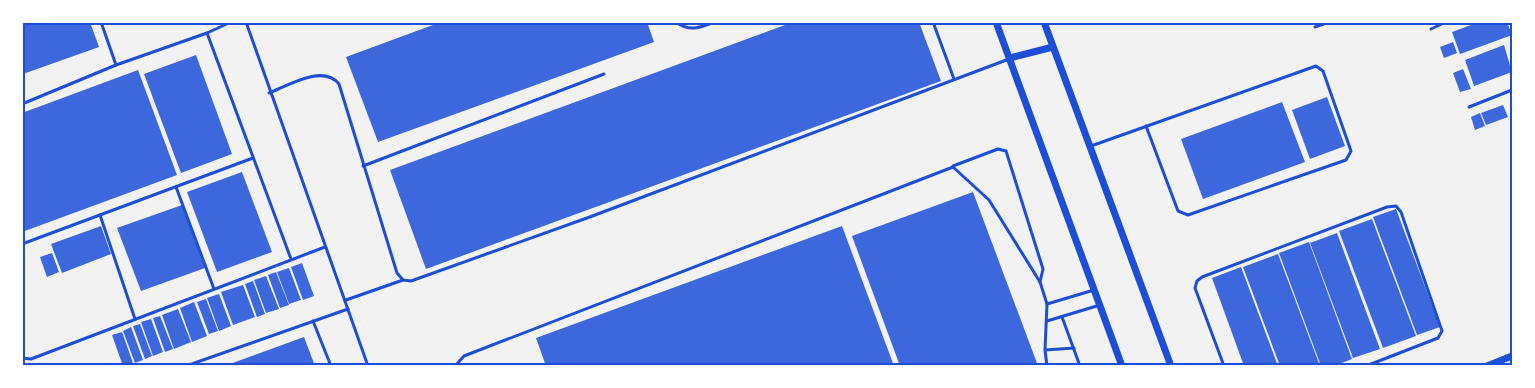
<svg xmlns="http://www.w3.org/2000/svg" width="1535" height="388" font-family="'Asap Condensed',sans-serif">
<rect width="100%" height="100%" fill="#f2f2f2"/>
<g fill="#3d67dc">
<polygon points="22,22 90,22 99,47 23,74"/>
<polygon points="441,22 647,22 654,42 378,142 346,57"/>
<polygon points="793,22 919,22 941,81 426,269 390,170"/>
<polygon points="1479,22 1507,22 1512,35 1460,54 1452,32"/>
<polygon points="1453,42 1457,53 1444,58 1440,47"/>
<polygon points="1504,45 1512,72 1474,86 1465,60"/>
<polygon points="196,55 232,154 181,173 144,74"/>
<polygon points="1463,69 1471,89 1460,92 1453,73"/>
<polygon points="138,70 177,175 22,232 22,113"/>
<polygon points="1327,97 1345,146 1310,159 1292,110"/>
<polygon points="1282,102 1305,162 1203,199 1181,139"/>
<polygon points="1503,105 1508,117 1486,125 1481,113"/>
<polygon points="1480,113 1485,126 1475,130 1471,117"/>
<polygon points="242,172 272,252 217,272 187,192"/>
<polygon points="973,192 1038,366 900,366 852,236"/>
<polygon points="182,205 205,268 141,291 117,228"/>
<polygon points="1396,209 1440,327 1417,335 1373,217"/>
<polygon points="1372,219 1416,336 1383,348 1339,231"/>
<polygon points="101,226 111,254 62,273 51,244"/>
<polygon points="842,226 894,366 546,366 536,338"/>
<polygon points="1337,233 1380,349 1353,358 1310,243"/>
<polygon points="1309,242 1352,359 1334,366 1321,366 1279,253"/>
<polygon points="52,253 59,272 47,277 40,257"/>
<polygon points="1278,254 1320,366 1280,366 1243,267"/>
<polygon points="302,263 314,296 303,300 291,267"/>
<polygon points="1241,267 1278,366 1244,366 1212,278"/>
<polygon points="289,268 301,300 289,304 277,272"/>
<polygon points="276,272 289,305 280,308 268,275"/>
<polygon points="266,276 279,309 266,313 254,280"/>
<polygon points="253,281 265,314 257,317 245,284"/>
<polygon points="243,285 255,317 233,325 221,292"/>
<polygon points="219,294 231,326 219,331 207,298"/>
<polygon points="206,299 218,331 209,334 197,302"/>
<polygon points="194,302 207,336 192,342 180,308"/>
<polygon points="178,309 191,342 174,349 162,315"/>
<polygon points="160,316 173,349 165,352 153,318"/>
<polygon points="151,319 163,352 153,356 141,322"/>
<polygon points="140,324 152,356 145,359 133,326"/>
<polygon points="131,327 143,360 135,363 123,331"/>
<polygon points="122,332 133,363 126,366 123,366 112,335"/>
<polygon points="304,337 315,366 227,366 227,365"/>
</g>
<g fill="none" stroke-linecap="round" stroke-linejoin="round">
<g stroke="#1d4ed8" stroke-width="3">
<polyline points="101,22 116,65"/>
<polyline points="246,22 368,366"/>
<path d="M676 22C689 32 700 28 714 22"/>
<polyline points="933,22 954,79"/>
<polyline points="1315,27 1329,22"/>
<polyline points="1431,29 1446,22"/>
<polyline points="207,33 231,22"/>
<path d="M269 93C289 85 323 64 339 84L397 273 403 280 411 281 587 218 1009 59"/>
<polyline points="22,104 116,65 207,33 291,259"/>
<polyline points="1469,107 1512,90"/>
<polyline points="1091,146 1316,66 1323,71 1351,151 1346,160 1188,215 1178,211 1146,126"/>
<polyline points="363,166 604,74"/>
<polyline points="953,166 998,149 1006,151 1043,269 1040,282"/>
<polyline points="176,187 214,289"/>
<polyline points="100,215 135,319"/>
<polyline points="22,244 253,158"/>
<polyline points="346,300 403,280"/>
<polyline points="1047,304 1094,290"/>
<polyline points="1062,317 1080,366"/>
<polyline points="313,321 331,366"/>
<polyline points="1047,321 1100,305"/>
<polyline points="1045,350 1074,348"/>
<polyline points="22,358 31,359 325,247"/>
<polyline points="186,366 348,309"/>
<polyline points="455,366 464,356 953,167 989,200 1040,282 1047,304 1045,350 1047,366"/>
<polyline points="1224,366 1195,288 1197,281 1202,277 1387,207 1396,206 1401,212 1442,331 1438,338 1366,366"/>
</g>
<g stroke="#1d4ed8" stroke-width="7">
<polyline points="996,22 1122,366"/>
<polyline points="1044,22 1171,366"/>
<polyline points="1010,58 1053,47"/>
<polyline points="1487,366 1512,356"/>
</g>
</g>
<rect width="1535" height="388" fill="none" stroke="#ffffff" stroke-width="48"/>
<rect x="24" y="24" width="1487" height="340" fill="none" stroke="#1d4ed8" stroke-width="2"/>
</svg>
